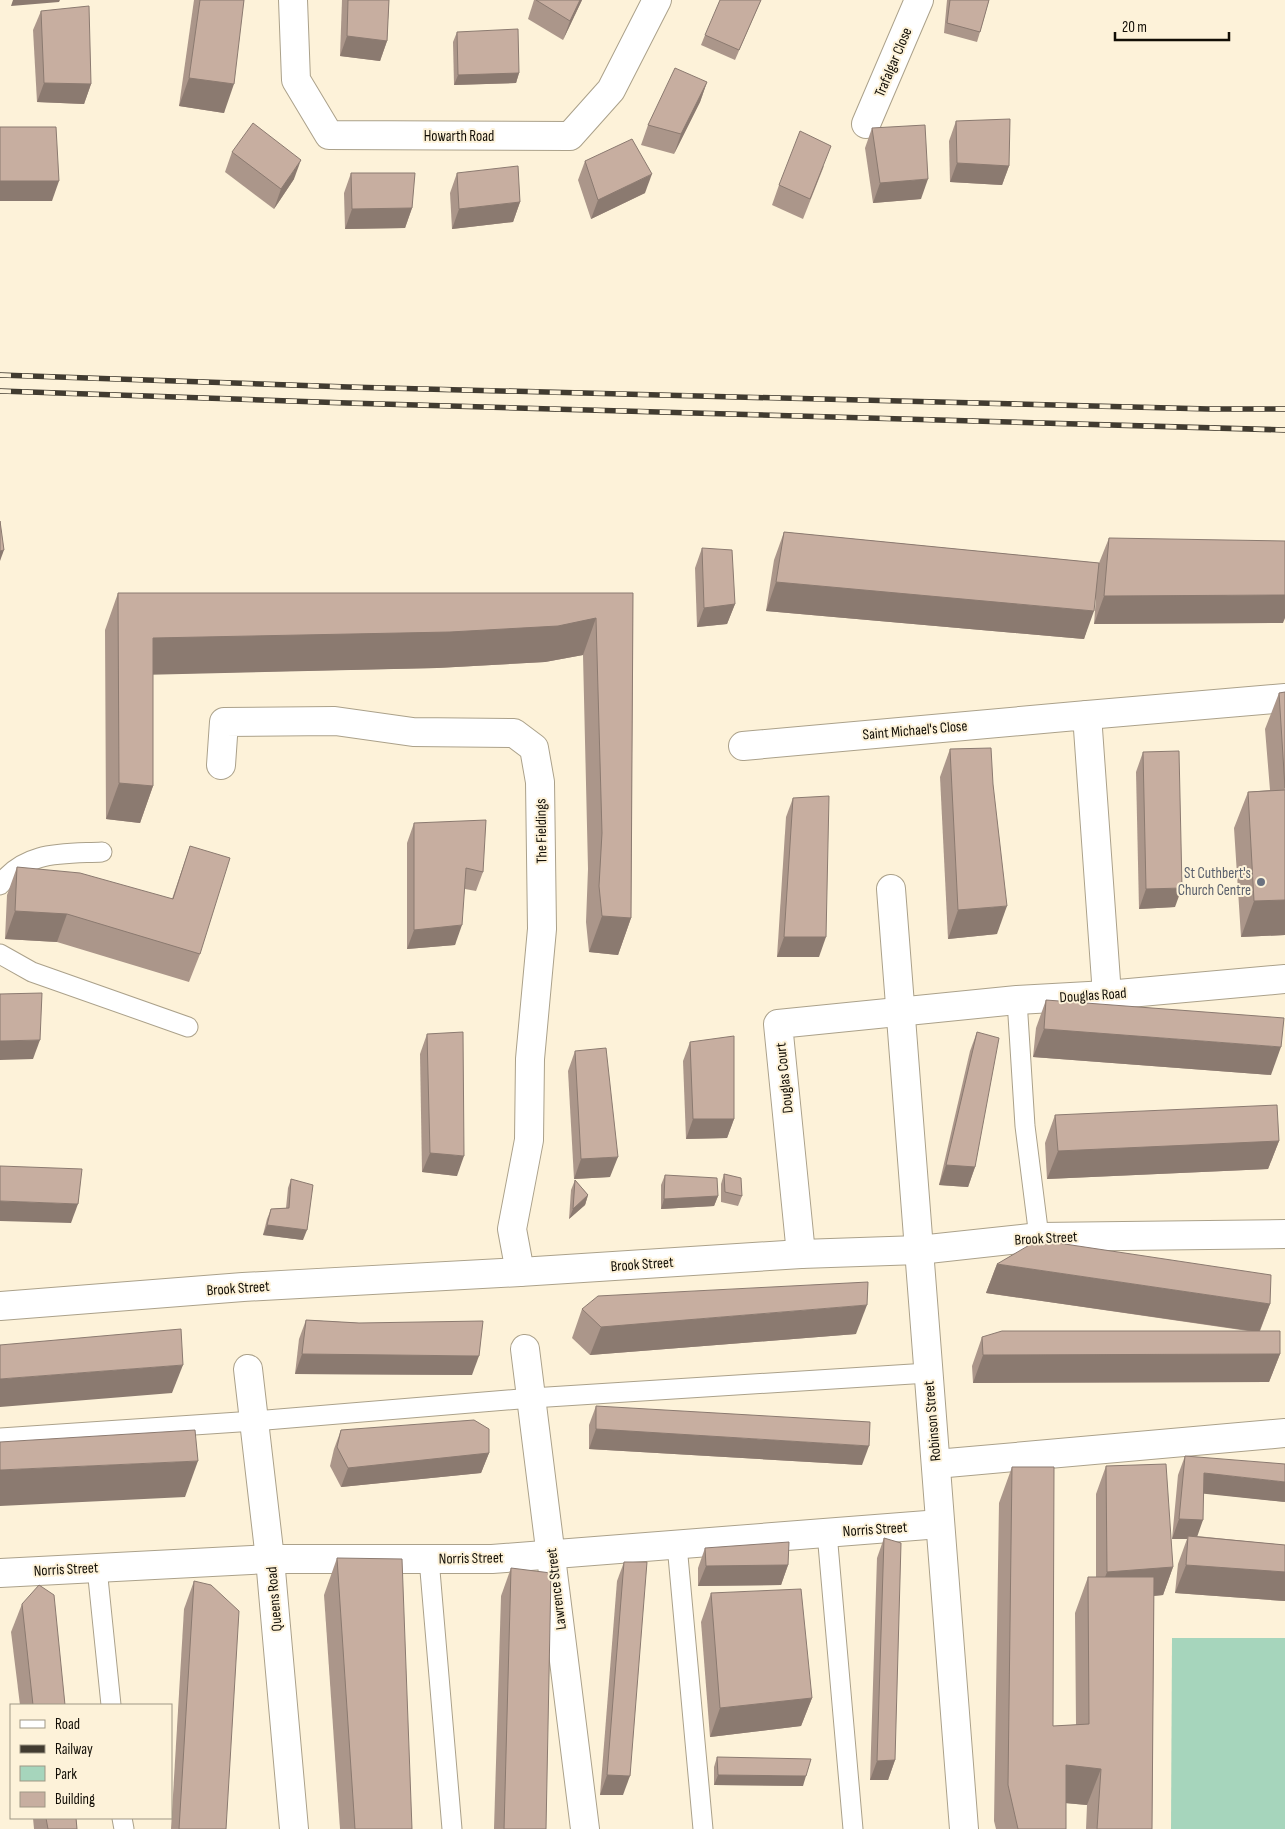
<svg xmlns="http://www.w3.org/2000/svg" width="1285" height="1829" font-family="'Sofia Sans Condensed',sans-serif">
<rect width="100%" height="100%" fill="#fdf2d9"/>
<polygon fill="#a6d5bc" points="1172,1638 1285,1638 1285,1829 1171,1829"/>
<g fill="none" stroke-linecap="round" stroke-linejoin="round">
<defs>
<g id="lane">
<path d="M0 885C25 850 64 854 102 852"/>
<polyline points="0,954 32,972 188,1027"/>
<polyline points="1017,1000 1025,1126 1039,1237"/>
<polyline points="0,1438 254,1421 532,1398 928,1373"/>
<polyline points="827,1533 853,1829"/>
<polyline points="677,1545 703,1829"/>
<polyline points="429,1559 452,1829"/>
<polyline points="97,1568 111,1705"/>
<polyline points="122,1818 124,1829"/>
</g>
<g id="street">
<polyline points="293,0 296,80 329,135 570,136 611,90 657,0"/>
<polyline points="866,124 919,0"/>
<polyline points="1087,715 1285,698"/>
<polyline points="743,746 1087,715 1107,995"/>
<polyline points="221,765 224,722 335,721 413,732 514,733 534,748 540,782 542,929 530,1059 529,1140 512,1229 520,1272"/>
<polyline points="891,889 964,1829"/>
<polyline points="801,1254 778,1024 1017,1000 1107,995 1285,979"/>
<polyline points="0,1306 243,1287 520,1272 801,1254 919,1250 1039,1237 1285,1234"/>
<polyline points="525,1349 585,1829"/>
<polyline points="248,1369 270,1559 294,1829"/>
<polyline points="936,1464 1285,1433"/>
<polyline points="0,1573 270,1559 492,1559 940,1524"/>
</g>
</defs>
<use href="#lane" stroke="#aba18a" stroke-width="21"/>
<use href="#street" stroke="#aba18a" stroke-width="30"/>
<use href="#lane" stroke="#fff" stroke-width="19"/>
<use href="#street" stroke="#fff" stroke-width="28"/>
<defs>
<g id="rail">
<polyline points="0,375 348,387 1209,409 1285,409"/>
<polyline points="0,391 347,403 1285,430"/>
</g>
</defs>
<use href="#rail" stroke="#413b30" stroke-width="5.5"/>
<use href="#rail" stroke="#fdf2d9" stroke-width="4" stroke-dasharray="11" stroke-linecap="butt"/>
</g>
<g fill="#ab968a">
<polygon points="194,0 244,0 224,113 179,106"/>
<polygon points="342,0 389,0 387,41 380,61 340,56"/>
<polygon points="534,0 582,0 563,40 528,19"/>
<polygon points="761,0 735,60 701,45 705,35"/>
<polygon points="947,0 989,0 980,32 977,42 944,33"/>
<polygon points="41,11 91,84 84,104 37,102 33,30"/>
<polygon points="457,32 519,73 516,83 454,85 453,42"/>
<polygon points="707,82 700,102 674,154 641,145 648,125"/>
<polygon points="956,121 1009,166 1002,185 950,182 949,141"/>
<polygon points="872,128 921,199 873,203 865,148"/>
<polygon points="232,152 294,179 274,209 225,172"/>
<polygon points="585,161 645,193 591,219 578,180"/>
<polygon points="824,166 803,219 772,205 779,185"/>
<polygon points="351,173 412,208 405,228 345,229 344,193"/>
<polygon points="457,173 520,202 513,222 452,229 450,193"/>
<polygon points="784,532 1099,563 1109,538 1283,623 1094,624 1096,597 1084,639 766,611 774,560"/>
<polygon points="702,548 735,604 727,624 697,627 695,568"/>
<polygon points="118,593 633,593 631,918 618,955 589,952 586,922 588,869 583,655 545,662 437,668 153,674 153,786 140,823 106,819 105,630"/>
<polygon points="1285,692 1285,935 1241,937 1234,828 1248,792 1270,790 1265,729 1279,693"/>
<polygon points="950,749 997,934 948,939 940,777"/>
<polygon points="1143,752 1175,907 1139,909 1136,772"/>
<polygon points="793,798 819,957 777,957 786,817"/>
<polygon points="414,823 483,872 476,891 465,889 455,945 407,949 407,843"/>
<polygon points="190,846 200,954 189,982 57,942 5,939 7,895 17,867 172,899"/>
<polygon points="1046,1000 1271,1075 1033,1057 1036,1028"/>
<polygon points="977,1032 975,1167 968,1187 939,1185 970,1051"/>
<polygon points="427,1034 457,1176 422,1172 420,1054"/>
<polygon points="690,1042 734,1119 727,1138 686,1139 683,1061"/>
<polygon points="575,1051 610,1177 574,1179 568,1071"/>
<polygon points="1055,1115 1279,1141 1268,1169 1047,1179 1045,1143"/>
<polygon points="724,1174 742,1196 738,1206 721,1202 721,1184"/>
<polygon points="665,1175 718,1196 714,1206 661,1209 661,1185"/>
<polygon points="291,1179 303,1240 263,1235 267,1219 271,1209 286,1208 288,1188"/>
<polygon points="575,1180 588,1195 585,1205 569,1219 571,1190"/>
<polygon points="997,1264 1270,1304 1260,1331 1280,1354 1269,1382 973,1383 972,1366 982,1337 1248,1331 986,1293"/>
<polygon points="582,1309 856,1334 590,1355 572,1338"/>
<polygon points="306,1320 359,1323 472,1375 295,1374 299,1339"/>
<polygon points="596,1406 862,1465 589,1449 589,1425"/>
<polygon points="341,1430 489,1453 481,1473 341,1487 330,1466 334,1449"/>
<polygon points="1185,1456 1285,1502 1204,1493 1197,1536 1285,1545 1285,1601 1175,1593 1178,1564 1187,1539 1172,1539 1178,1475"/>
<polygon points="1106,1466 1173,1567 1163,1595 1154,1596 1152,1829 1086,1829 1087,1805 1066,1803 1066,1829 996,1829 994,1821 999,1503 1012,1467 1053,1726 1076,1725 1075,1613 1088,1577 1096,1577 1096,1494"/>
<polygon points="884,1538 895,1760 888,1780 870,1780 877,1558"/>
<polygon points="705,1548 788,1565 781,1585 698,1586 698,1568"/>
<polygon points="337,1558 412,1829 340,1829 324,1595"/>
<polygon points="624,1562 623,1795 600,1795 617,1581"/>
<polygon points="511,1568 546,1829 494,1829 501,1596"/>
<polygon points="194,1581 226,1829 171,1829 184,1609"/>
<polygon points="711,1593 812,1698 801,1726 710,1737 701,1622"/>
<polygon points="22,1604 65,1705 20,1705 11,1632"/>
<polygon points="717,1757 803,1786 714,1785 714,1767"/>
<polygon points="33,1818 76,1818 77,1829 34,1829"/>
</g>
<g fill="#8b7a70">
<polygon points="13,0 60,0 59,2 11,6"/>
<polygon points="580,0 582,0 563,40 570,21"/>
<polygon points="347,36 387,41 380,61 340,56"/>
<polygon points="519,73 516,83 454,85 458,75"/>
<polygon points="189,78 234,84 224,113 179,106"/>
<polygon points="707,82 700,102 674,154 681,134"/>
<polygon points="44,83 91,84 84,104 37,102"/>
<polygon points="301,160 294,179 274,209 281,189"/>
<polygon points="957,163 1009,166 1002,185 950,182"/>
<polygon points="652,174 645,193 591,219 598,200"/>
<polygon points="928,179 921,199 873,203 880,183"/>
<polygon points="0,181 59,181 52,201 0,201"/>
<polygon points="520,202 513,222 452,229 459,209"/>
<polygon points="412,208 405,228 345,229 352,209"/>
<polygon points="4,550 0,561 0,551"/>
<polygon points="776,582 1094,611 1084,639 766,611"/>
<polygon points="1285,595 1285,618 1283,623 1094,624 1104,596"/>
<polygon points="735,604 727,624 697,627 704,608"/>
<polygon points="596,618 583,655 545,662 437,668 140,675 153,638"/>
<polygon points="119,783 153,786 140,823 106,819"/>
<polygon points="1182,888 1175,907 1139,909 1146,889"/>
<polygon points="1285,900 1285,935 1241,937 1254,901"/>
<polygon points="1007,906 997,934 948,939 958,910"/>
<polygon points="15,911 67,914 57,942 5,939"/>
<polygon points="602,916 631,918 618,955 589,952"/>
<polygon points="462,925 455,945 407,949 414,930"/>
<polygon points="784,937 826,937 819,957 777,957"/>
<polygon points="1044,1029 1281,1047 1271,1075 1033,1057"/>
<polygon points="40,1040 33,1059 0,1060 0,1041"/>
<polygon points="693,1119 734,1119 727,1138 686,1139"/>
<polygon points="1279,1141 1268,1169 1047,1179 1058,1151"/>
<polygon points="430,1153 464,1156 457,1176 422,1172"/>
<polygon points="618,1157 610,1177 574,1179 581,1159"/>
<polygon points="946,1165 975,1167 968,1187 939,1185"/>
<polygon points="588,1195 585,1205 569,1219 573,1209"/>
<polygon points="718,1196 714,1206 661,1209 664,1199"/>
<polygon points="0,1201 78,1204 71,1223 0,1221"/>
<polygon points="267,1225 307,1230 303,1240 263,1235"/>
<polygon points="997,1264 1270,1304 1259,1332 986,1293"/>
<polygon points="867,1305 856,1334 590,1355 601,1327"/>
<polygon points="302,1354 479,1356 472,1375 295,1374"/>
<polygon points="1280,1354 1269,1382 973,1383 983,1355"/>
<polygon points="183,1365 172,1393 0,1407 0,1379"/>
<polygon points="596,1429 869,1446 862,1465 589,1449"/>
<polygon points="489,1453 481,1473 341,1487 348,1468"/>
<polygon points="198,1461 185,1497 0,1506 0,1470"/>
<polygon points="1204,1473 1285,1482 1285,1502 1197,1493"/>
<polygon points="1179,1519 1203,1520 1196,1540 1188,1536 1187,1539 1172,1539"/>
<polygon points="788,1565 781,1585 698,1586 706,1566"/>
<polygon points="1186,1565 1285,1572 1285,1601 1175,1593"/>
<polygon points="1173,1567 1163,1595 1096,1601 1107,1572"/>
<polygon points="812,1698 801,1726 710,1737 720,1708"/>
<polygon points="895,1760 888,1780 870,1780 877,1761"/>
<polygon points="1066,1765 1101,1769 1087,1805 1053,1802"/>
<polygon points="607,1775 630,1776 623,1795 600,1795"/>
<polygon points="718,1775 806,1776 803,1786 714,1785"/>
</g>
<g fill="#c7aea0" stroke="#8b7a70">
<polygon points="200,0 244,0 234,84 189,78"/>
<polygon points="348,0 389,0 387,41 347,36"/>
<polygon points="536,0 580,0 570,21"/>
<polygon points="720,0 761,0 739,50 705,35"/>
<polygon points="950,0 989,0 980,32 947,23"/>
<polygon points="89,6 91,84 44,83 41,11"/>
<polygon points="518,29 519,73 458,75 457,32"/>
<polygon points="675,68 707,82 681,134 648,125"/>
<polygon points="1010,119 1009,166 957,163 956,121"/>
<polygon points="253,123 301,160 281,189 232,152"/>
<polygon points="925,125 928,179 880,183 872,128"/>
<polygon points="0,127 56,127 59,181 0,181"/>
<polygon points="800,131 831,146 810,199 779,185"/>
<polygon points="632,139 652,174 598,200 585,161"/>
<polygon points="518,166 520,202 459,209 457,173"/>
<polygon points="351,173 415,173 412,208 352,209"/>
<polygon points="0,521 4,550 0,551"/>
<polygon points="784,532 1099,563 1094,611 776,582"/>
<polygon points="1109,538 1285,541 1285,595 1104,596"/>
<polygon points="702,548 732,550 735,604 704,608"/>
<polygon points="118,593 633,593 631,918 602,916 599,886 602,833 596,618 558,626 450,632 153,638 153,786 119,783"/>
<polygon points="1285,692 1285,788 1279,693"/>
<polygon points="991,748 993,784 1007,906 958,910 950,749"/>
<polygon points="1179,751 1182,888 1146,889 1143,752"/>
<polygon points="1285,790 1285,900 1254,901 1248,792"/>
<polygon points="829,796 826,937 784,937 793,798"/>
<polygon points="486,820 483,872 466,868 462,925 414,930 414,823"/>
<polygon points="190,846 230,858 200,954 67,914 15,911 17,867 80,873 173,899"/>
<polygon points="42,993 40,1040 0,1041 0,994"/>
<polygon points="1046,1000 1284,1018 1281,1047 1044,1029"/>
<polygon points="463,1032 464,1156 430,1153 427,1034"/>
<polygon points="977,1032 999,1038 975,1167 946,1165"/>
<polygon points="734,1036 734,1119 693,1119 690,1042"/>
<polygon points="606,1048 618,1157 581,1159 575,1051"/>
<polygon points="1277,1105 1279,1141 1058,1151 1055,1115"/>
<polygon points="0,1166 82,1169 78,1204 0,1201"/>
<polygon points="724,1174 741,1178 742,1196 725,1192"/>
<polygon points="665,1175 717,1178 718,1196 664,1199"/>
<polygon points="291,1179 313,1185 307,1230 267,1225 271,1209 289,1208"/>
<polygon points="575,1180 588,1195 573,1209"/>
<polygon points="1038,1240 1271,1275 1270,1304 997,1264"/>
<polygon points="868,1282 867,1305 601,1327 582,1309 598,1296"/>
<polygon points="306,1320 359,1323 483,1321 479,1356 302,1354"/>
<polygon points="181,1329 183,1365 0,1379 0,1345"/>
<polygon points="1002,1331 1280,1331 1280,1354 983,1355 982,1337"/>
<polygon points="596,1406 870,1422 869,1446 596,1429"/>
<polygon points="474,1420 489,1429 489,1453 348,1468 337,1447 341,1430"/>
<polygon points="195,1430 198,1461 0,1470 0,1442"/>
<polygon points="1185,1456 1285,1464 1285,1482 1204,1473 1203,1520 1179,1519"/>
<polygon points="1166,1464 1173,1567 1107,1572 1106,1466"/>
<polygon points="1012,1467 1054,1467 1053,1726 1089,1724 1088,1577 1154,1577 1152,1829 1097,1829 1101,1769 1066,1765 1066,1829 1018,1829 1008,1785"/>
<polygon points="1188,1536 1285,1545 1285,1572 1186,1565"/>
<polygon points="884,1538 901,1543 895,1760 877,1761"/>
<polygon points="789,1542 788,1565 706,1566 705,1548"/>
<polygon points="337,1558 402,1559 412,1829 355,1829"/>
<polygon points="624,1562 647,1562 630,1776 607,1775"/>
<polygon points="511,1568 551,1573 546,1829 504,1829"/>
<polygon points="194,1581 211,1585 239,1611 226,1829 179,1829"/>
<polygon points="39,1585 54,1595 65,1705 33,1705 22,1604"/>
<polygon points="801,1589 812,1698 720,1708 711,1593"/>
<polygon points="717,1757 811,1759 806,1776 718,1775"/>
<polygon points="46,1818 76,1818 77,1829 48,1829"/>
</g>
<circle fill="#6b7280" stroke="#fdf2d9" stroke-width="2" cx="1261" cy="882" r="5"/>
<g text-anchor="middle" stroke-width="4" stroke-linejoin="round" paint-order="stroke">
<g font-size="15" fill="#120e06" stroke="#fdf2d9">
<text transform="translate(893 62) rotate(-67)" y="5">Trafalgar Close</text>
<text x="459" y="141">Howarth Road</text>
<text transform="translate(915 730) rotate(-5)" y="5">Saint Michael's Close</text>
<text transform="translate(541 831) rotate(-91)" y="5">The Fieldings</text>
<text transform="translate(1093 995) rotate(-4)" y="5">Douglas Road</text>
<text transform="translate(784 1078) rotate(-96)" y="5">Douglas Court</text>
<text transform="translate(1046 1238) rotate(-3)" y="5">Brook Street</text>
<text transform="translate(642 1264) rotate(-4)" y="5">Brook Street</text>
<text transform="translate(238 1288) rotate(-4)" y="5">Brook Street</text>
<text transform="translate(932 1421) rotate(-95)" y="5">Robinson Street</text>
<text transform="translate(875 1529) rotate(-4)" y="5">Norris Street</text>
<text transform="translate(471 1558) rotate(-1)" y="5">Norris Street</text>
<text transform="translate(66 1569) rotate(-3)" y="5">Norris Street</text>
<text transform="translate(556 1589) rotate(-97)" y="5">Lawrence Street</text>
<text transform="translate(274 1599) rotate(-95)" y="5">Queens Road</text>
</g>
<g font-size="15" fill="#5b616d" stroke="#fdf2d9" text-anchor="end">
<text x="1251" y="878">St Cuthbert's<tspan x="1251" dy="17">Church Centre</tspan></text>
</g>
</g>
<rect x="10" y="1704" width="162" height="115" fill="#fdf2d9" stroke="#9f9785"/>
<rect x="20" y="1720" width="25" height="8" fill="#ffffff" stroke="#9f9785"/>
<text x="55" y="1729" font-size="15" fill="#120e06">Road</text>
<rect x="20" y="1745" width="25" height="8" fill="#413b30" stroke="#9f9785"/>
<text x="55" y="1754" font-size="15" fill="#120e06">Railway</text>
<rect x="20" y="1766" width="25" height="15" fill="#a6d5bc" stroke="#9f9785"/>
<text x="55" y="1779" font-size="15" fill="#120e06">Park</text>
<rect x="20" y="1792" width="25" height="15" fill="#c7aea0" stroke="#9f9785"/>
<text x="55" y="1804" font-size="15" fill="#120e06">Building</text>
<path d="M1115 32v8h114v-8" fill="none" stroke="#120e06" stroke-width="2.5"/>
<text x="1122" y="32" font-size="15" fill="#120e06" stroke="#fdf2d9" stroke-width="4" paint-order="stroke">20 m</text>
</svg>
